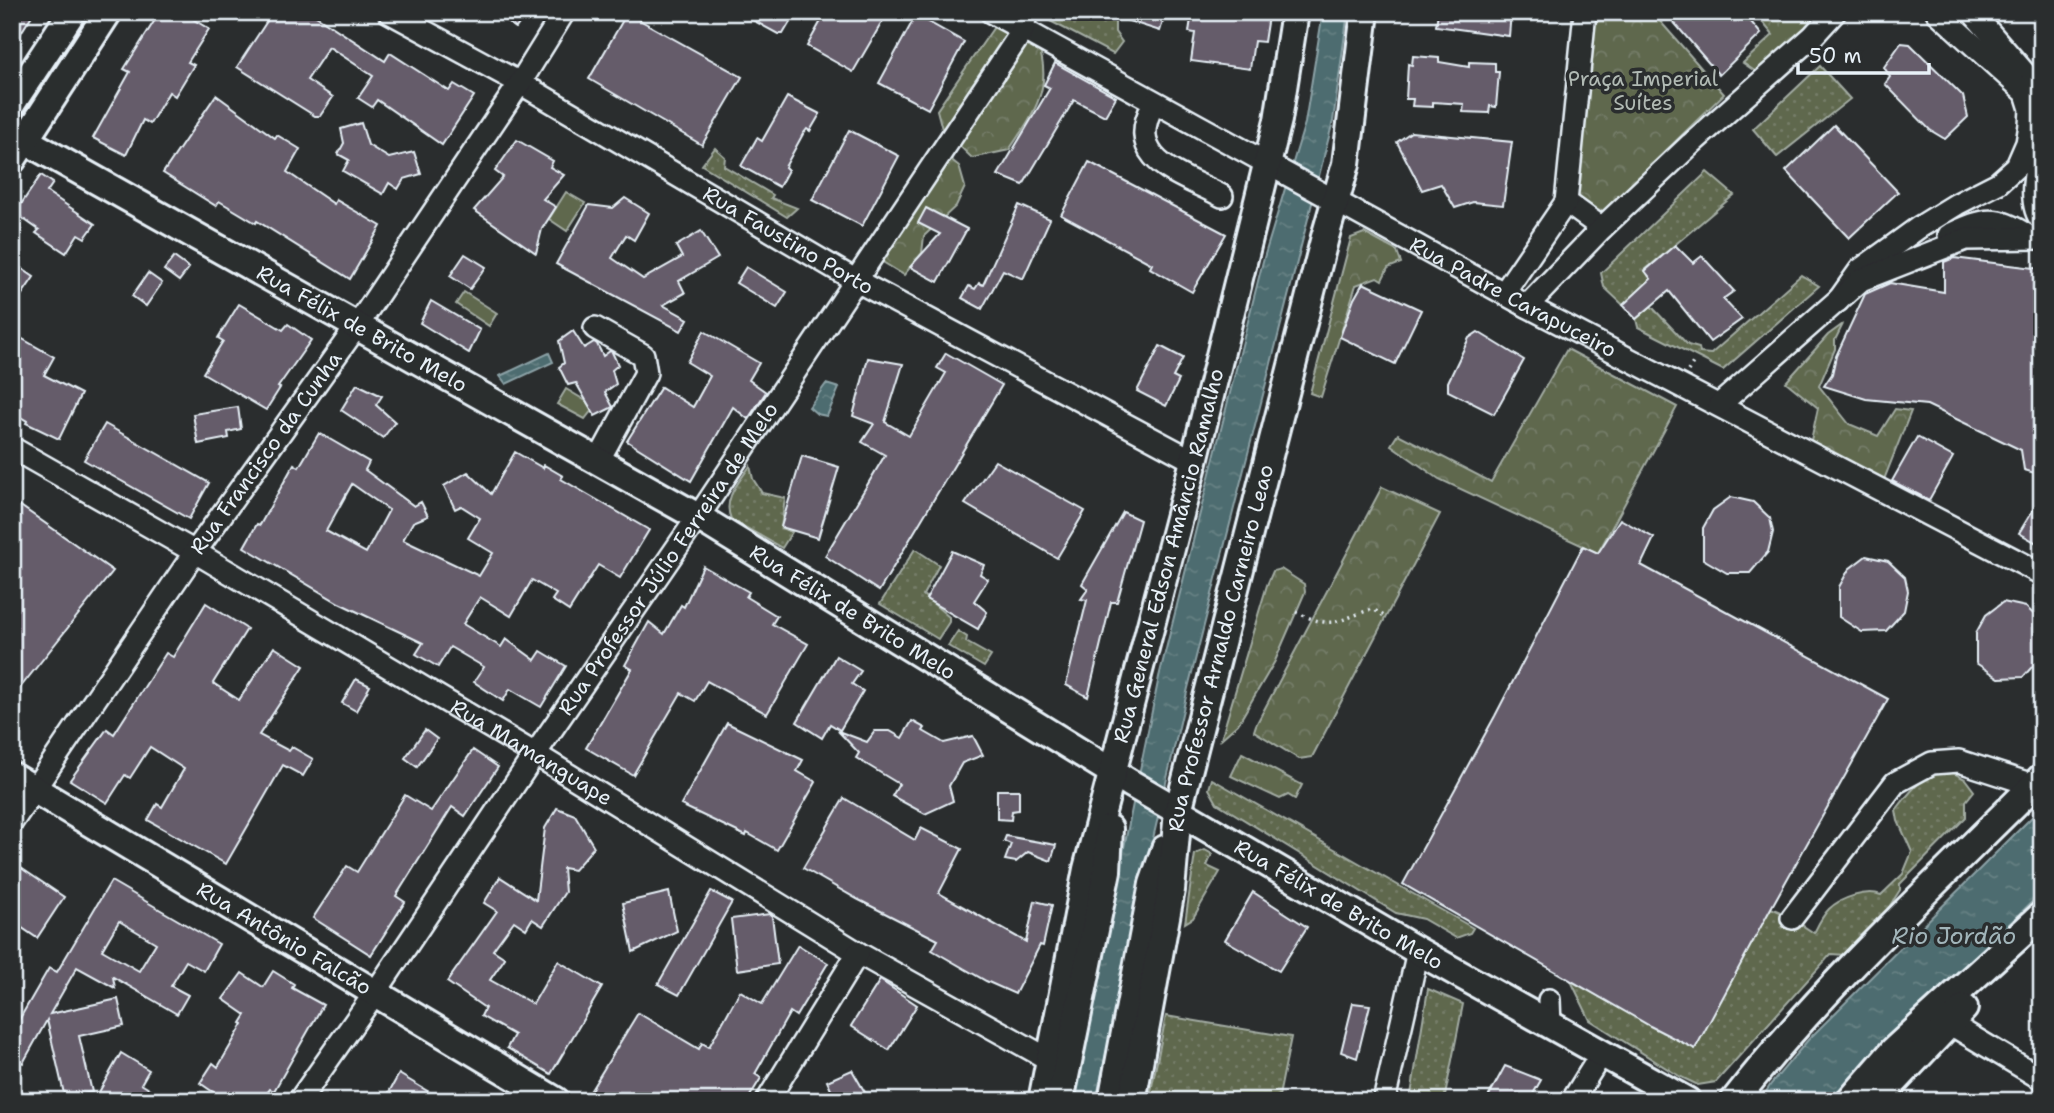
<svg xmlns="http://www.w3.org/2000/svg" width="2054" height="1113" font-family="'Shantell Sans',sans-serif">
<defs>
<pattern id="grass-dots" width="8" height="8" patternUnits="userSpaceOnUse" patternTransform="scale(1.75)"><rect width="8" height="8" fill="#5e674e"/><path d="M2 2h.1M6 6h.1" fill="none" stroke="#757d68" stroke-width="1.8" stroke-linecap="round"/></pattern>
<pattern id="forest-crowns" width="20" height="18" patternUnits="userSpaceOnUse" patternTransform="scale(1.75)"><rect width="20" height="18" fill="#5e674e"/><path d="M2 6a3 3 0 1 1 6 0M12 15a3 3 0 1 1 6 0" fill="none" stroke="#757d68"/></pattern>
<pattern id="water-ripples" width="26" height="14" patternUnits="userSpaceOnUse" patternTransform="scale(1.75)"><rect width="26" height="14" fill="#4d6c6f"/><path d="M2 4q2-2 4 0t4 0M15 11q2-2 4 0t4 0" fill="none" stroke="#678184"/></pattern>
</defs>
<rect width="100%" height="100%" fill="#2a2d2e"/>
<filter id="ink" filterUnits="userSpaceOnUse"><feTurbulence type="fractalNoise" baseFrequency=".0143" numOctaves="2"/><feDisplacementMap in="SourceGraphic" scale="14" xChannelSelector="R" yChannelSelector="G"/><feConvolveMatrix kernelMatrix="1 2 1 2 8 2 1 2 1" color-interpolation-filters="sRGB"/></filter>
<g filter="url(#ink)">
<g fill="url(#grass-dots)" stroke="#a3aca3" stroke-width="2">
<polygon points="1033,12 1115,12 1115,32 1122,42 1113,54"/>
<polygon points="1820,66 1850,99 1777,157 1753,129"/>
<polygon points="715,148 725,157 724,166 773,195 771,198 797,208 787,217 702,165"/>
<polygon points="1707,172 1734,195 1645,270 1651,279 1623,305 1604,287 1601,273"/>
<polygon points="1801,275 1819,286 1723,370 1638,327 1636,319 1651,306 1688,345 1699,348 1700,353 1711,354"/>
<path d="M750 466 753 479 762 493 785 498 781 528 792 532 782 548 731 519C722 499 739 482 750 466Z"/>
<polygon points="915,549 939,565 923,595 949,617 949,622 938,639 880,604"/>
<polygon points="958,631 967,637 966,642 991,656 984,667 948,646"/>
<path d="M1950 771 1965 779 1974 791 1966 801V817L1900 884V890L1880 921 1845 955 1831 954 1716 1082 1698 1085 1679 1076 1590 1020 1571 981 1685 1044 1771 908 1785 914 1814 933C1818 925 1822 916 1829 909 1840 898 1867 889 1881 895L1903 874 1912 852 1898 821 1896 810C1913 788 1921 775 1950 771Z"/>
<polygon points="1212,779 1473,928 1470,933 1456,938 1423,919 1396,913 1217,803 1209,789"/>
<polygon points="1205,850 1212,854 1207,866 1220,872 1193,918 1185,923 1195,854"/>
<polygon points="1428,989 1463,1004 1444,1101 1410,1101"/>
<polygon points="1166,1016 1291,1037 1278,1101 1149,1101"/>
</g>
<g fill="url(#forest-crowns)" stroke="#a3aca3" stroke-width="2">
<polygon points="1595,12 1652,12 1724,94 1598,217 1573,197 1584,81"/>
<polygon points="1754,12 1828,12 1762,76 1743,63 1773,35"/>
<path d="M996 24 1038 45C1054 88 1032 116 1009 150L972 158 942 129 937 110Z"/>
<polygon points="948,157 959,166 965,187 956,206 924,236 922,253 904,275 881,261"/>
<polygon points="1364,233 1397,251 1401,263 1388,268 1382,280 1377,277 1356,285 1321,397 1310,393 1351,238"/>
<polygon points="1843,324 1835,340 1835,349 1819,386 1849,424 1878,436 1895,409 1911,411 1883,482 1810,445 1818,408 1786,382 1828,335"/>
<polygon points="1567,349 1677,407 1598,553 1439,479 1391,445 1398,434 1491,482"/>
<polygon points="1382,487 1440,514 1312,757 1299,759 1254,731 1256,725"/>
<polygon points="1281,569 1304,584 1305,592 1275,661 1238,724 1221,739 1267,585 1273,571"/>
<polygon points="1242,753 1302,785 1295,799 1288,795 1280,799 1231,776"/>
</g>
<g fill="#5e674e" stroke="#a3aca3" stroke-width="2">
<polygon points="566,192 585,203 567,231 549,219"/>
<polygon points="464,292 497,313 489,326 456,304"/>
<polygon points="566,389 586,401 592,410 585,419 557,404"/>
</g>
<g fill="url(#water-ripples)" stroke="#8ba1a6" stroke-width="2">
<polygon points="1323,12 1348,12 1333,121 1188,688 1145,873 1096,1101 1072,1101 1159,677 1263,261 1305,123"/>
<polygon points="549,353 553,362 506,384 500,376"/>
<polygon points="826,384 839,388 827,416 817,414 809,407"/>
<polygon points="2042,807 2042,892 1874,1056 1835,1101 1760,1101 1771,1084 1808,1040"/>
</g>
<g fill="#655b6a" stroke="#e8f1f8" stroke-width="2" fill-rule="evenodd">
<polygon points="12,12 34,12 12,47"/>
<polygon points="160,12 181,12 209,29 188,62 194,65 175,96 169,92 150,124 143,120 126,155 93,138 130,72 124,69"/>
<polygon points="273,12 310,12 385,61 390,53 449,91 454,84 474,96 442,145 377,100 372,107 358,98 373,76 329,47 307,80 333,97 320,116 315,116 237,67"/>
<polygon points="493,12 527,12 516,28"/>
<polygon points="738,12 796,12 783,34 778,34"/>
<polygon points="826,12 888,12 853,72 807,46"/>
<polygon points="1110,12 1166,12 1160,31 1110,15"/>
<polygon points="1192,12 1243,12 1268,16 1264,42 1254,41 1250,69 1191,61 1195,33 1189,32"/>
<polygon points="1438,12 1511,12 1509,36 1436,26"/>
<polygon points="1665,12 1743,12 1761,34 1719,75"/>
<polygon points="627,13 742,77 702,145 589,79"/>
<polygon points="916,15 964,42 928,109 879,83"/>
<polygon points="1901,43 1910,44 1963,96 1968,117 1945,139 1930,130 1885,84 1890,77 1884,67"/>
<polygon points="1413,56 1439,58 1439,62 1469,67 1469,62 1495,63 1495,72 1499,72 1496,107 1490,106 1489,113 1463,112 1464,104 1433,102 1433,107 1412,106 1413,99 1406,99 1408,64 1412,65"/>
<polygon points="1055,63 1116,97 1105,116 1074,100 1023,185 998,175 1050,88 1044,85"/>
<polygon points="216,95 275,138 277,135 300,149 287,172 334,204 336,200 381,226 350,279 257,221 256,223 219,201 216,206 163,173"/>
<polygon points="787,97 820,114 810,131 807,129 803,134 785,167 788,170 779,187 741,166 757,138 762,141"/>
<polygon points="361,123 368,145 389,158 414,152 421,174 404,179 398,189 389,183 383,194 343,171 349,160 338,154 344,143 341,129"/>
<polygon points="1834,125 1898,192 1849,238 1786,171"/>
<polygon points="849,130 899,156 862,226 812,200"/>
<polygon points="1411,132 1512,142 1503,205 1473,202 1455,208 1441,184 1422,190 1397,142"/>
<polygon points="517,140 553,161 550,167 564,175 543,199 556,207 542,229 536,253 474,210 503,177 495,171"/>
<polygon points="1089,162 1226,234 1192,292 1150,268 1152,264 1061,215"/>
<polygon points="41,175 53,183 47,192 95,224 85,238 78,234 66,253 36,233 39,230 15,213"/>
<polygon points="625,198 649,213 634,240 626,235 612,258 643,279 682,257 676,246 701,231 718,258 679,281 685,293 663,305 688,319 681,331 556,264 589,205 613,208"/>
<polygon points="1019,205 1050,219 1023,279 1003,270 982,309 962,298 969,286 975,289 979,283 983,285"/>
<polygon points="926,208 967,229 938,282 910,267 940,234 918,223"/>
<polygon points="1675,245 1693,263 1702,256 1734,291 1723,299 1742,319 1710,342 1669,291 1636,319 1623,305 1651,279 1645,271"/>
<polygon points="465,254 486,267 470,289 450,276"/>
<polygon points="174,257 189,268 179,281 164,270"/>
<polygon points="1954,258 2042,269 2042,475 2024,470 2021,450 1927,405 1866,399 1824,386 1832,374 1836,356 1865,294 1890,283 1944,292 1944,262"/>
<polygon points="12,262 34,277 12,309"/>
<polygon points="746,267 787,292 777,308 736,283"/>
<polygon points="148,273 162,283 146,306 132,296"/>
<polygon points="1363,283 1421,310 1395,364 1340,337 1354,299"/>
<polygon points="431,301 480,330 469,353 420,323"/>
<polygon points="239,304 283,330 288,324 311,340 278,387 280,388 266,410 203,373 223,341 218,338"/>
<polygon points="573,331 584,348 594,342 597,344 603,356 610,351 612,352 618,365 612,370 616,384 605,392 613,407 595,416 576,383 568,385 559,367 564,363 559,341"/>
<polygon points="704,331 759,363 749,380 766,392 748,419 733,407 691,481 627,441 661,387 693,407 710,376 687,362"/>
<polygon points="1478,332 1524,360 1494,414 1448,391 1448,382 1469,338"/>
<polygon points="12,333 54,357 44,375 81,394 59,439 26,423 27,421 12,412"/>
<polygon points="1160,346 1183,358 1173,377 1179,380 1166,406 1137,391"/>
<polygon points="946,353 1002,385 879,591 825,556 885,455 862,442 874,424 853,416 868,358 903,364 885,422 909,436 946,373 937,368"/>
<polygon points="357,384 382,396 376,405 395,422 383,438 341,410"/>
<polygon points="238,407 241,429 228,432 229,438 198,444 193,414"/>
<polygon points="105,424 209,483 189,519 84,460"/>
<path d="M319 433 369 462 365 470 414 506 421 502 428 516 413 522 403 540 479 576 493 553 468 538 480 518 461 506 455 509 444 486 468 472 491 494 515 452 543 468 544 465 563 476 561 479 649 530 620 578 598 565 569 611 552 600 556 594 532 580 511 616 480 597 463 624 501 647 506 639 535 660 541 651 566 666 541 707 510 689 503 701 474 682 484 667 450 647 438 667 416 654 423 643 339 603 244 547 257 524 260 525 294 464 299 467ZM352 484 389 510 366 553 326 531Z"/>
<polygon points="1917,437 1953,457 1929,500 1892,481"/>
<polygon points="802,456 839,467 818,538 781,527"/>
<polygon points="995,461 1085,511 1057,558 965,504"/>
<polygon points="2042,495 2042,546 2019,533"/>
<polygon points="1731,497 1753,502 1770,518 1773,532 1768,552 1750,573 1727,573 1703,559 1703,528 1713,510"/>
<polygon points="12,500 113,571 12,698"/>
<polygon points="1123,512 1140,520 1117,602 1111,602 1088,697 1066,685 1087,600 1081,599 1088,589 1082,584"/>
<polygon points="1620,519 1654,538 1641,565 1888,699 1771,908 1695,1049 1650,1026 1403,884 1495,716 1583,546 1598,553"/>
<polygon points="952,551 984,565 980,574 988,579 974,601 987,612 978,629 926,599"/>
<polygon points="1866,556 1888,561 1905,577 1908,591 1904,611 1886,631 1862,632 1839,617 1839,587 1849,569"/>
<polygon points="703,566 749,592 746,597 777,616 772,624 808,644 767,714 707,681 695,701 681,693 633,775 586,748 632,669 625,665 649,622 664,634 681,605 684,607"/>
<polygon points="2003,602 2026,607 2042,622 2041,657 2023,677 1999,678 1976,663 1976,633 1986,615"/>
<polygon points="206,603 247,629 213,683 239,700 274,647 304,666 259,735 289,751 292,747 313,759 303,776 283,765 226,864 148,820 157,804 162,807 184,769 150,747 130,778 125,775 107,803 70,780 107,729 114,734 166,653 173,657"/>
<polygon points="836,656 861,671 852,684 863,691 840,730 830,724 822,738 797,722"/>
<polygon points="356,679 370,686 356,711 342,703"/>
<polygon points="912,721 925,728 923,731 944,743 973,736 983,755 962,763 949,786 953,801 925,814 892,796 899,784 856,758 859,753 838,731 867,742 875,731 890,731 902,738"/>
<polygon points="727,723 803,760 797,771 816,782 777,850 747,833 746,836 681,805"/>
<polygon points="425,730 437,739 417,767 405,758"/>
<polygon points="473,750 498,767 465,816 452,807 396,896 405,902 371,955 313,918 347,866 357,872 405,795 431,811"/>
<polygon points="997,790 1019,790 1019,810 1012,811 1011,820 997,819"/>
<polygon points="844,798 915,840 921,828 962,849 939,893 1026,942 1035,901 1052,905 1043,946 1040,945 1015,994 986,981 932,950 938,940 857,899 803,868"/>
<polygon points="557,808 575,815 594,847 574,870 563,868 565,892 543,926 532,919 526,929 514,921 493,950 505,958 490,980 533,1004 558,961 602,987 551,1074 507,1048 514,1035 481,1016 485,1008 447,982 497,911 484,903 500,877 536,900 545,828"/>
<polygon points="1006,836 1056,845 1051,861 1028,852 1016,862 1005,860 1011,844 1004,841"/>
<polygon points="21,868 64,897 37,938 12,921 12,881"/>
<path d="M111 881 219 944 204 971 186 961 171 986 188 995 177 1014 113 977 115 988 77 967 50 1014 118 999 124 1026 79 1036 92 1092 65 1098 47 1020 23 1063 12 1057V1032L49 968 57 972ZM119 921 156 943 139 971 102 950Z"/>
<polygon points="711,891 732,902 679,995 658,984"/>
<polygon points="669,892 677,931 633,952 623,903"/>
<polygon points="1253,892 1307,927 1279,971 1225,940"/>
<polygon points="770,914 772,916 778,964 737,970 731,919"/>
<polygon points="798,945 828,963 796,1016 790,1012 755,1074 761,1078 747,1101 597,1101 588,1095 638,1013 699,1049 702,1043 709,1047 740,991 762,1004"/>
<polygon points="273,971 294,984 292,988 323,1005 274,1091 270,1089 261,1101 226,1101 200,1083 213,1063 218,1067 243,1024 241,1023 246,1015 223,999 242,973 263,987"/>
<polygon points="880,980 917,1005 889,1050 851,1026"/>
<polygon points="1353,1003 1370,1005 1357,1058 1341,1052"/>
<polygon points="121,1053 149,1070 141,1084 169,1101 94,1101"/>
<polygon points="1505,1066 1541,1080 1529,1101 1486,1101"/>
<polygon points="852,1070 870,1101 836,1101 827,1081"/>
<polygon points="399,1074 444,1101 384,1101"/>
</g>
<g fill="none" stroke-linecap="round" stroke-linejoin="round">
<defs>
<g id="minor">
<path id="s1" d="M389 12 520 83 855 280 1194 461"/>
<path id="s2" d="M991 12 1527 306 2042 574"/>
<polyline points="1972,12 2042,93"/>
<path d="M1154 103C1122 161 1181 174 1222 196"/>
<path d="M2042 140C2037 162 2026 203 2042 221"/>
<polyline points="1566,202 1602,228"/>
<path d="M1949 235C1985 219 1994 214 2028 236"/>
<polyline points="1504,293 1566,202 1585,12"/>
<polyline points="1838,301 1860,270 1918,228 1957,204 1998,183 2017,166 2027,143 2030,125 2031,109 2026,93 1937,12"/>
<polyline points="1527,306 1602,228 1691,144 1813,36 1835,12"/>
<polyline points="595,328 643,355 646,373 603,452 596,461"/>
<polyline points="1719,405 1861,280 1966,239 2042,238"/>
<path id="s3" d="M12 448 195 552 535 754 858 953 1050 1060"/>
<path id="s4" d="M12 822 195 552 357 326 520 83 564 12"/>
<polyline points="1792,918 1895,783 1932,763 1959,761 2033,785"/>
<polyline points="1549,1000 1550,1025"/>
<polyline points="1949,1023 2042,1079"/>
<path id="s5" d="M299 1101 375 993 535 754 698 517 1023 30 1026 12"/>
<polyline points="767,1101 858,953"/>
<polyline points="1384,1101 1418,951"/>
<polyline points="1572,1101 1602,1053"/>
</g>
<g id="major">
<polyline points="12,103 72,12"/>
<path id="s6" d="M12 133 698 517 1130 783 1418 951 1687 1101"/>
<polyline points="12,160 108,12"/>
<path id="s7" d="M12 776 556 1101"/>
<path id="s8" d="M1042 1101 1087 869 1194 461 1278 120 1295 12"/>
<polyline points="1060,1101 1107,871 1109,829"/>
<polyline points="1112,1101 1153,884 1165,849"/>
<path id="s9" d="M1132 1101 1171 890 1178 811 1325 237 1346 164 1365 12"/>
<path d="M1734 1101C1825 984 1937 882 2042 777"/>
<polyline points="1850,1101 1894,1050 2042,915"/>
<polyline points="1876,1101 1964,1008"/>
</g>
</defs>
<use href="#minor" stroke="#e8f1f8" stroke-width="26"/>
<use href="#major" stroke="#e8f1f8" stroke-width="32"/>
<g stroke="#e8f1f8" stroke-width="3.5" stroke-dasharray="2 5" stroke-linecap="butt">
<polyline points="1688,371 1694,361"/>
<path d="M1296 612C1336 631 1335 620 1373 609L1384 616"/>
</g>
<use href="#minor" stroke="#2a2d2e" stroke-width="21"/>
<use href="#major" stroke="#2a2d2e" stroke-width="26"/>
</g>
</g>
<g text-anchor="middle" stroke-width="7" stroke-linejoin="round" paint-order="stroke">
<g font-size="21" fill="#b1bab4" stroke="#2a2d2e">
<text x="1643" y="86">Praça Imperial<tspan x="1643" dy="24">Suítes</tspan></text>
</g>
<g font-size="21" fill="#e8f1f8" stroke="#2a2d2e">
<text dy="7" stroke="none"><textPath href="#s1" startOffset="460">Rua Faustino Porto</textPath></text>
<text dy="7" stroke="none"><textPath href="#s2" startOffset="595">Rua Padre Carapuceiro</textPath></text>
<text dy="7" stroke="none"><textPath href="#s6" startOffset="401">Rua Félix de Brito Melo</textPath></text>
<text dy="7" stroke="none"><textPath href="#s4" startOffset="448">Rua Francisco da Cunha</textPath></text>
<text dy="7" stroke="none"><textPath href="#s8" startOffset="560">Rua General Edson Amâncio Ramalho</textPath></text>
<text dy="7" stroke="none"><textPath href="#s5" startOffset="656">Rua Professor Júlio Ferreira de Melo</textPath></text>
<text dy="7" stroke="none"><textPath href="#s6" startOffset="968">Rua Félix de Brito Melo</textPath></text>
<text dy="7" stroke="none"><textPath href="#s9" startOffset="462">Rua Professor Arnaldo Carneiro Leao</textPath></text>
<text dy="7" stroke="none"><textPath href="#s3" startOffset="602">Rua Mamanguape</textPath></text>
<text dy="7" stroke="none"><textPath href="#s6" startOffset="1535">Rua Félix de Brito Melo</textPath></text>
<text dy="7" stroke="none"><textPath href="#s7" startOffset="317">Rua Antônio Falcão</textPath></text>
</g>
<g font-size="23" font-style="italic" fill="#a2b5ba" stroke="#2a2d2e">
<text x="1954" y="944">Rio Jordão</text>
</g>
</g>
<rect width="2054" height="1113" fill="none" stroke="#2a2d2e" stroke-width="42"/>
<rect x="21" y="21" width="2012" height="1071" fill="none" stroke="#e8f1f8" stroke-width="2.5" filter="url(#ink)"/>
<path d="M1798 63v10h131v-10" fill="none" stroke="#e8f1f8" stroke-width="3.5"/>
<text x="1809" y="63" font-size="21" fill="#e8f1f8" stroke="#2a2d2e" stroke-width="5" paint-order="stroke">50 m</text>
</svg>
